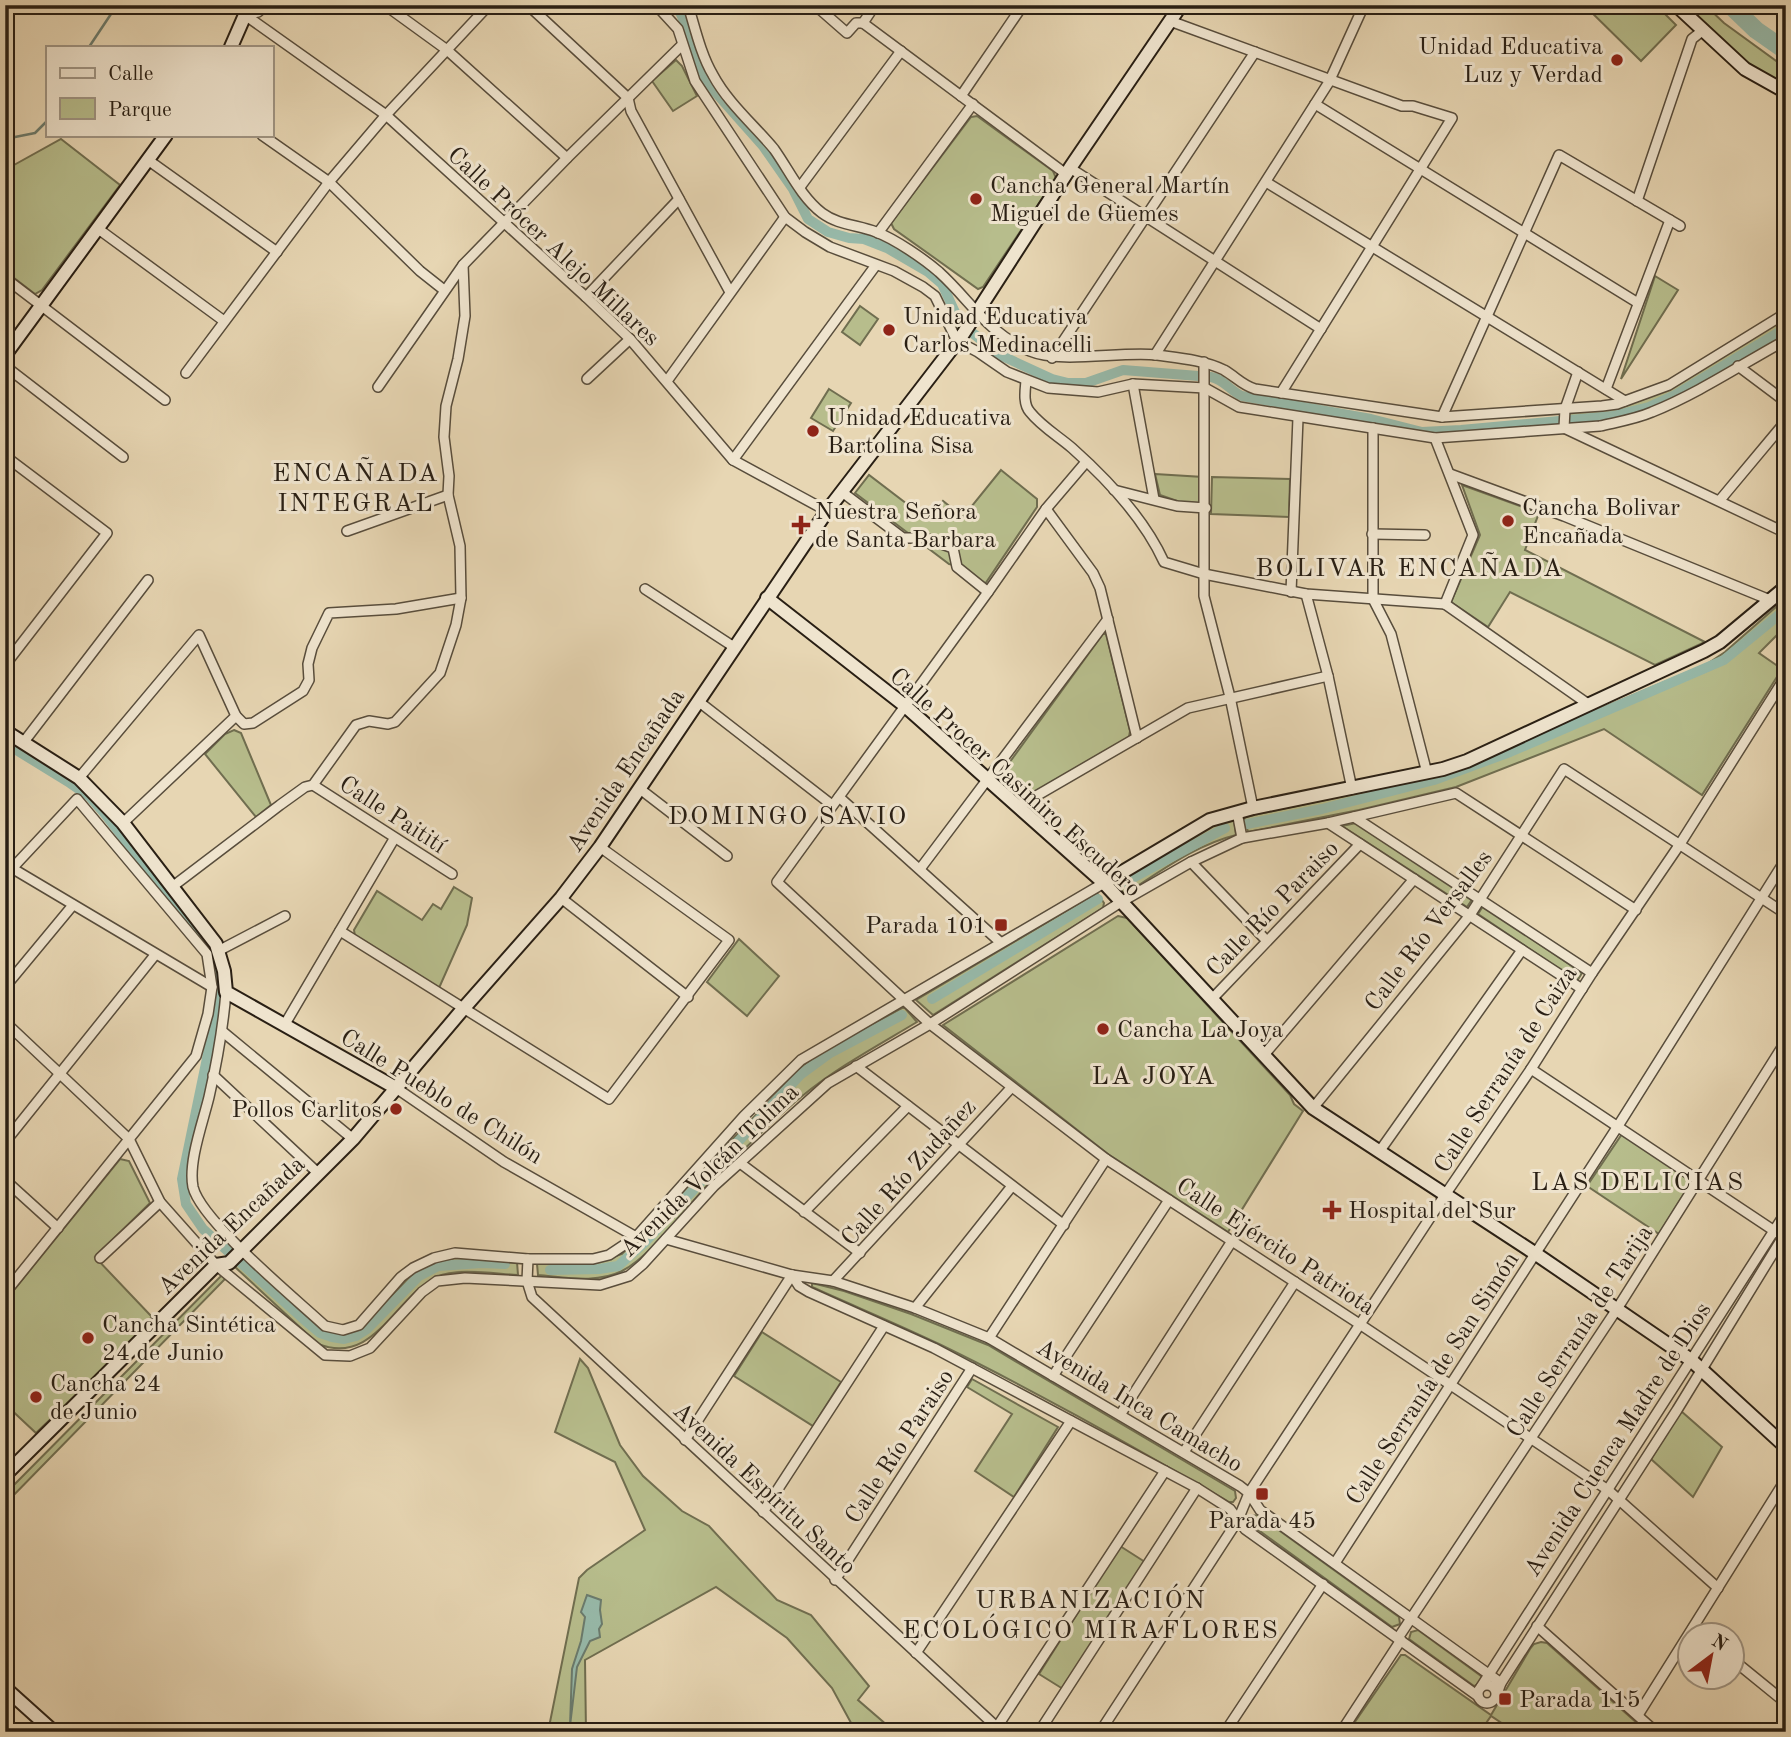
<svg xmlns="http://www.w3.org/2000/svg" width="1791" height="1737" font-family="'Old Standard TT',serif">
<rect width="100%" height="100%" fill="#e7d6b3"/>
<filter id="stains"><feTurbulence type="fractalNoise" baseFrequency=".00286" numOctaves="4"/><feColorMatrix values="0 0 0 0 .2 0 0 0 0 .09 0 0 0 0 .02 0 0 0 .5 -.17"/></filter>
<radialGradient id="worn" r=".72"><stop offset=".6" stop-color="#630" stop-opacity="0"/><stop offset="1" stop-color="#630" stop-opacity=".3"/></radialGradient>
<g fill="#b7bd8c" stroke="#706e50" stroke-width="2">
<polygon points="1584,5 1656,5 1676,25 1641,61"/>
<polygon points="1685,5 1705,5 1724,23 1786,68 1786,87 1745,61"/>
<polygon points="676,60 682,66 697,96 673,111 652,81"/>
<polygon points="977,116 1053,171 1056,178 983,287 978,289 894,229 891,223 971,117"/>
<polygon points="61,139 120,185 42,290 35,294 5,271 5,170"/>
<polygon points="1655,276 1678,290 1621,379"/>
<polygon points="860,306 878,319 860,345 842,332"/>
<path d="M1786 317V336C1735 364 1683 401 1627 417 1607 422 1588 423 1568 424V412L1652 395Z"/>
<polygon points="829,389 851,403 833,431 811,418"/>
<polygon points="1001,470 1037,499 1037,507 985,584 961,566 949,564 855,493 869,475 928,520 943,501 963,517"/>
<polygon points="1155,474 1203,477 1202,504 1180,502 1160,495"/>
<polygon points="1212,477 1290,479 1289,517 1211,514"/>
<polygon points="1462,485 1539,513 1525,550 1705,642 1655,665 1510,592 1488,627 1451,602 1480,535"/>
<polygon points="1786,598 1786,626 1759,653 1782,669 1702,795 1604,729 1456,787 1359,810 1248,832 1244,817 1425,779 1510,747 1707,664 1725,652"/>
<polygon points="1103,634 1106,634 1130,731 1129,737 1029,795 1023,794 1004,777 1004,770"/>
<polygon points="234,730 241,733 271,805 256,817 205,754 225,734"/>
<path d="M1234 818 1236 835C1195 845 1160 872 1125 894L1115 884C1153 860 1191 829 1234 818Z"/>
<polygon points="1356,823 1473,898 1467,907 1342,826"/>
<polygon points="454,887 472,898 467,925 439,988 355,936 354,930 377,891 422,920 433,904 441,909"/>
<polygon points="1097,893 1104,903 1103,908 933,1015 916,1000"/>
<polygon points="1483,906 1582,973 1577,981 1478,914"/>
<polygon points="1118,916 1127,918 1290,1095 1294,1104 1303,1111 1228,1232 1108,1154 943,1025"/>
<polygon points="739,939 779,976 747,1016 707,982"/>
<path d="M904 1007 917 1022C877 1046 836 1068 801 1097 771 1122 743 1151 715 1177 689 1203 652 1256 622 1271 597 1284 564 1277 538 1275L537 1264H593L622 1254 804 1065Z"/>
<polygon points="1622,1134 1692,1181 1659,1234 1587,1186"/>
<polygon points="120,1159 129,1161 150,1203 95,1257 152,1317 145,1323 148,1326 36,1433 5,1404 5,1342 9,1337 5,1332 5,1301"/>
<path d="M456 1258 517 1262 518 1275C496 1274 456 1267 437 1277 393 1298 375 1366 318 1344L235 1267 243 1259C265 1278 301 1317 325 1330 363 1349 388 1296 411 1276 423 1266 440 1262 456 1258Z"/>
<polygon points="224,1273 227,1277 5,1504 5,1494"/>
<path d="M812 1283 844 1291 911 1314 988 1345 1235 1491 1236 1498 1233 1502H1229C1133 1447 1038 1392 939 1344 897 1324 854 1306 812 1287Z"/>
<polygon points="762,1332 841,1382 813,1426 734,1376"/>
<polygon points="580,1359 588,1368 620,1445 643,1476 682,1511 709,1526 777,1600 811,1615 869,1686 858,1700 895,1732 856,1732 832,1688 787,1638 716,1587 585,1660 586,1732 548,1732 579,1578 587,1570 645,1530 615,1462 555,1432"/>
<polygon points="972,1379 1058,1427 1014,1497 975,1471 1012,1414 967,1387"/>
<polygon points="1681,1411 1722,1447 1693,1497 1651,1459"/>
<polygon points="1258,1515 1399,1617 1400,1624 1392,1627 1250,1524 1252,1516"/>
<polygon points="1120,1546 1145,1562 1063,1689 1039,1674"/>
<polygon points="1418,1630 1481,1676 1482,1679 1478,1685 1474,1686 1409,1639 1411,1632"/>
<polygon points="1541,1642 1547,1643 1647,1732 1515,1732 1491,1716 1480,1732 1348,1732 1401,1655 1405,1655 1491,1715 1530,1649 1534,1644"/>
</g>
<polygon fill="#97b9a9" stroke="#6b7b6d" stroke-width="2" points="587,1595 601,1600 600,1610 602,1624 599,1629 600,1637 590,1641 577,1667 570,1726 572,1669 581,1641 585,1617 581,1612"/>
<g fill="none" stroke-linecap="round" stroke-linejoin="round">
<g stroke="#6b7b6d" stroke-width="2.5">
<polyline points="89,47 117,5"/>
<polyline points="5,139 35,133 47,121"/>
</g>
<g stroke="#97b9a9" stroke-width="10">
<path d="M677 5 693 42 701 73 708 84 763 146 793 189 808 219 828 232 849 238 864 239 887 248 928 272 942 284 960 323 1000 355 1052 379 1068 383H1086L1123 370 1211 377C1224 379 1230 391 1242 396L1371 419 1422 432 1461 430 1613 416 1649 407 1675 395 1786 328"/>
<polyline points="5,743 70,783 89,796 104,813 216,956 218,993 217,1010 182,1179 186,1204 203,1229 308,1323 320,1333 332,1337 344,1339 356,1336 367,1329 419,1276 438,1266 482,1263 505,1264"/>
<polyline points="1247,824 1322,809 1434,780 1510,752 1724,660 1786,609"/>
<polyline points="1125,882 1225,828"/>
<polyline points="932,999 1098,899"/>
<polyline points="550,1270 599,1269 618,1266 644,1243 800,1075 830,1053 902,1015"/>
</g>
<polyline stroke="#97b9a9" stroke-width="18" points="1730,5 1756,30 1786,51"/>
<defs>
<g id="street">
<polyline points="385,5 447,50 567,158"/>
<polyline points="528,5 628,98 631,111 730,292"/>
<path d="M656 5 678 29 695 81 785 217 805 232 830 247 894 271 923 287 935 296 957 341 978 352 1007 372 1048 388 1098 392 1133 384 1205 388 1239 407 1435 438 1600 426C1617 422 1636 419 1652 412 1699 393 1742 364 1786 340"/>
<path d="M688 5C695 28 701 55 713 75 728 103 754 125 774 149 789 170 801 197 822 213 838 225 858 225 876 232 895 239 924 259 939 272 972 302 987 333 1030 351 1061 364 1120 351 1157 355 1179 358 1204 360 1224 370 1236 377 1242 385 1255 389L1442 417 1602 406 1617 404 1669 385 1786 313"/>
<polyline points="815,5 847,33 856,23 863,23"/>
<polyline points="245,15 386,115 586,297 630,339 733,460 827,511"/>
<polyline points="245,15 258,12 266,5"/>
<polyline points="1170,21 1402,106 1413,106 1452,118 1281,393"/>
<polyline points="863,23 1066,174"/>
<polyline points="863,23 875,5"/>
<polyline points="961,96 1023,5"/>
<polyline points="1315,104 1638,303"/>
<polyline points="262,135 329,182 420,271 444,290"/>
<polyline points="148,160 277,252"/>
<polyline points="1070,168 1321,329"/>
<polyline points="1266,182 1625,401"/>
<polyline points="800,187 901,51"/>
<polyline points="1637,201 1692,39 1702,31"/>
<polyline points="97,228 224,321"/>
<polyline points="878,233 973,104"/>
<polyline points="5,278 165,400"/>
<polyline points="586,297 679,199"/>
<polyline points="1155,355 1329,82 1364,5"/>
<polyline points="1052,358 1255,52"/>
<polyline points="1204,362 1204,596 1230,697 1253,808"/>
<polyline points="5,366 123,457"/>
<polyline points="1738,366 1786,402"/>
<polyline points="1578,372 1565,409 1564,428 1786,533"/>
<polyline points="186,373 329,182 386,115 489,5"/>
<polyline points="587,379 630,339"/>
<polyline points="667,381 785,217"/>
<path d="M1026 381C1025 391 1023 404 1030 412 1041 426 1058 436 1072 448 1108 480 1144 518 1164 562L1204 574 1306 594 1445 604"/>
<polyline points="1133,384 1154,499"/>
<polyline points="378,387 463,265 567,158 682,45"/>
<polyline points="1606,389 1670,220"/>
<polyline points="1442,417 1559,155 1680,226"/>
<polyline points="1373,428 1373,599 1391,634 1427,773"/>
<polyline points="1435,438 1473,535 1445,604"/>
<polyline points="5,456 107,533 5,665"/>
<polyline points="733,460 876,265"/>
<polyline points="1086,462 1046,509 988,592 777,882 930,1024 1106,1159 1361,1325 1608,1490 1718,1588"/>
<polyline points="1450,474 1564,516 1770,600"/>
<polyline points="1114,490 1177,506 1206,508"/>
<polyline points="842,492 903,538 925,538 953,548 957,567 988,592"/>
<polyline points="1720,500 1786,421"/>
<polyline points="1046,509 1093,573 1100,588 1137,738"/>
<polyline points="347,531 448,495"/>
<polyline points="1372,534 1425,535"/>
<polyline points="645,589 734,647"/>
<polyline points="1291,592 1298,418"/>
<polyline points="1306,594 1328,676 1352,789"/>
<polyline points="1445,604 1588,704"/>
<polyline points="698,701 832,805"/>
<polyline points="23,743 148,580"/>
<polyline points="79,778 199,635 236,716"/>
<polyline points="313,785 452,874"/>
<polyline points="640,789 727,856"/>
<polyline points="839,797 1000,942"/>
<polyline points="1017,807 1188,708 1328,676"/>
<polyline points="1237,812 1242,838"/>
<polyline points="1354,817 1592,973"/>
<polyline points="123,823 236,716 244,724 253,723 303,691 309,680 308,664 312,648 329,613 396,609 461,598"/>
<polyline points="1328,823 1582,989"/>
<polyline points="1191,862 1266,940"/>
<polyline points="5,864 212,987"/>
<polyline points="920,869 1108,619"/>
<polyline points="5,876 77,799 207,954 212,987 208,1014 196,1056 5,1293"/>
<polyline points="172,887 280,805 305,787 313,785 356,725 369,721 388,724 395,722 440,673 456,625 461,598 460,546 448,495 449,476 444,437 446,406 458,359 465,316 463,265"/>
<polyline points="561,898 688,997"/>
<polyline points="340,931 609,1099 729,940 600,847"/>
<polyline points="220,950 285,916"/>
<polyline points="5,987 73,905"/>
<path d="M226 992C223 1028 217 1062 209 1097 203 1122 188 1162 193 1187 201 1221 296 1299 325 1326L343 1330 359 1325 401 1277 413 1268 434 1258 455 1253 528 1259H593L609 1255 636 1237 744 1116 801 1060 1104 883"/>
<polyline points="1212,999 1360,844"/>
<polyline points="5,1022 129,1139 160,1202 216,1265 325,1355 350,1356 370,1348 422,1292 437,1281 465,1278 600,1285 629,1276 643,1264 714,1186 828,1083 930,1024 1121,902 1191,862 1242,838 1328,823 1456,793 1636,910"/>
<polyline points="285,1024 394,839"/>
<polyline points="223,1032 353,1139"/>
<polyline points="1263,1056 1414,879"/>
<polyline points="856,1066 1064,1225"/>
<polyline points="1531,1069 1779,1234"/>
<polyline points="213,1075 319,1174"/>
<polyline points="396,1088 504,1162 636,1237"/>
<polyline points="1313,1108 1470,915 1564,769 1786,914"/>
<polyline points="5,1142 155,955"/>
<polyline points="1379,1152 1522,950"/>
<polyline points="740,1163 860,1253"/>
<polyline points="5,1180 58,1228"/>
<polyline points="804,1212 908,1106"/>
<polyline points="666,1239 792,1275 833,1281 915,1308 989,1338 1240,1486 1249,1493 1260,1510 1501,1683"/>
<polyline points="100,1258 160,1202"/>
<polyline points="528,1259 527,1281 532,1297 1002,1732"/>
<polyline points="792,1275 799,1286 809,1292 934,1348 1197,1488 1230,1509 1245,1529 1478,1696"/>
<polyline points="833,1281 1011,1088"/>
<polyline points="915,1308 1012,1186"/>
<polyline points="989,1338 1106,1159"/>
<polyline points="1053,1376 1169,1200"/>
<polyline points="1120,1415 1232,1241"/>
<polyline points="685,1440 792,1275"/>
<polyline points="1184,1452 1295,1282"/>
<polyline points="763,1512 884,1326"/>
<polyline points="1335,1563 1618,1126 1786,859"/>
<polyline points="835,1580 972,1368"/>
<polyline points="1537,1626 1656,1732"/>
<polyline points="1693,1628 1702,1636"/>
<polyline points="1398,1638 1617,1309 1786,1041"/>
<polyline points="916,1653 1071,1421"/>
<polyline points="1732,1659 1786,1703"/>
<circle cx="1487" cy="1694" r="9"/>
<polyline points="1481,1687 1786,1212"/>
<polyline points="1497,1694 1501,1683 1677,1410 1786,1232"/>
<polyline points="1638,1715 1786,1479"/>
<polyline points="997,1727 1165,1471"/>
<polyline points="1039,1732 1197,1488"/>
<polyline points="1100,1732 1238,1520 1249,1493 1445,1195 1531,1069 1592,973 1680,844 1786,676"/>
<polyline points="1225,1732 1323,1584"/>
<polyline points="1341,1732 1401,1640"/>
</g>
<g id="secondary">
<polyline points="1676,5 1745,69 1786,92"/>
<polyline points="231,47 245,15 246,5"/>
<polyline points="5,355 166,135"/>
<polyline points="767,598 904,705 1104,883 1313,1108 1536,1254 1691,1360 1786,1447"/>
<polyline points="5,731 79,778 123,823 216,944 224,971 226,992 396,1088"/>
<polyline points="1104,883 1210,820 1253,808 1443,769 1467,761 1704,651 1720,642 1786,587"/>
<polyline points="5,1475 216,1265 229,1263 353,1139 463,1009 561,898 600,847 827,511 963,334 1070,168 1181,5"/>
<polyline points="5,1688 54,1732"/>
</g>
</defs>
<use href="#street" stroke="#584d3c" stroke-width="12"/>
<use href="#secondary" stroke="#291f14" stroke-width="16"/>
<use href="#street" stroke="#efe4ce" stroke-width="9"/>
<use href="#secondary" stroke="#efe4ce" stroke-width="12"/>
</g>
<g fill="#8f2418" stroke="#efe4ce" stroke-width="2.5">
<circle cx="1617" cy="60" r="7"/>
<circle cx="976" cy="199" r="7"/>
<circle cx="889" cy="330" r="7"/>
<circle cx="813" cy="431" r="7"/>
<circle cx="1508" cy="521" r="7"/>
<path d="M797.5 514.5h7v7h7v7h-7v7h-7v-7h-7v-7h7z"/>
<rect x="994" y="918" width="14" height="14" rx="3.5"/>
<circle cx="1103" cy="1029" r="7"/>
<circle cx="396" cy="1109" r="7"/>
<path d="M1328.5 1199.5h7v7h7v7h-7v7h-7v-7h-7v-7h7z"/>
<circle cx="88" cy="1338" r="7"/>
<circle cx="36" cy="1397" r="7"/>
<rect x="1255" y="1487" width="14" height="14" rx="3.5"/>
<rect x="1498" y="1692" width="14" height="14" rx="3.5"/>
</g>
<g text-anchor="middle" stroke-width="6" stroke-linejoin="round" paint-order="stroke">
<g font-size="24" fill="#291f14" stroke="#efe4ce" text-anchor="start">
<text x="1603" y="54" text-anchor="end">Unidad Educativa<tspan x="1603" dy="28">Luz y Verdad</tspan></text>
<text x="990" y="193">Cancha General Martín<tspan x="990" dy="28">Miguel de Güemes</tspan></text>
<text x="903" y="324">Unidad Educativa<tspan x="903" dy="28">Carlos Medinacelli</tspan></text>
<text x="827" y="425">Unidad Educativa<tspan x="827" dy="28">Bartolina Sisa</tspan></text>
<text x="1522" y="515">Cancha Bolivar<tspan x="1522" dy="28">Encañada</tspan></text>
<text x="815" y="519">Nuestra Señora<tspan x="815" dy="28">de Santa Barbara</tspan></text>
<text x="987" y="933" text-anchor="end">Parada 101</text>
<text x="1117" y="1037">Cancha La Joya</text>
<text x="382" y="1117" text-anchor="end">Pollos Carlitos</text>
<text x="1348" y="1218">Hospital del Sur</text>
<text x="102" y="1332">Cancha Sintética<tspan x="102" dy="28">24 de Junio</tspan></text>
<text x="50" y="1391">Cancha 24<tspan x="50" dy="28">de Junio</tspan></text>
<text x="1262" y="1528" text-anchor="middle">Parada 45</text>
<text x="1519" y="1707">Parada 115</text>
</g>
<g font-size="24" fill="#291f14" stroke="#efe4ce">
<text transform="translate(554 246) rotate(43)" y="8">Calle Prócer Alejo Millares</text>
<text transform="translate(625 770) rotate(-56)" y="8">Avenida Encañada</text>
<text transform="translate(1016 782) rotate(42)" y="8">Calle Procer Casimiro Escudero</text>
<text transform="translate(393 814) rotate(33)" y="8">Calle Paitití</text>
<text transform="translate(1272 908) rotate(-46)" y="8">Calle Río Paraiso</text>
<text transform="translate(1428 930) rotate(-53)" y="8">Calle Río Versalles</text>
<text transform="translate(1505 1069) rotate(-57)" y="8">Calle Serranía de Caiza</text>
<text transform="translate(442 1096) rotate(32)" y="8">Calle Pueblo de Chilón</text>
<text transform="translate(709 1170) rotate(-44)" y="8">Avenida Volcán Tolima</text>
<text transform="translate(908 1172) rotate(-48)" y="8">Calle Río Zudañez</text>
<text transform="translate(231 1225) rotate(-43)" y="8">Avenida Encañada</text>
<text transform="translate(1276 1246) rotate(33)" y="8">Calle Ejército Patriota</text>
<text transform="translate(1579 1331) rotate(-57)" y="8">Calle Serranía de Tarija</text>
<text transform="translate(1432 1378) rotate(-57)" y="8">Calle Serranía de San Simón</text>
<text transform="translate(1140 1405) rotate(31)" y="8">Avenida Inca Camacho</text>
<text transform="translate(1617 1439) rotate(-57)" y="8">Avenida Cuenca Madre de Dios</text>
<text transform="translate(899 1446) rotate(-57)" y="8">Calle Río Paraiso</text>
<text transform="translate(765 1488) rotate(43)" y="8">Avenida Espíritu Santo</text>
</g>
<g font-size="26" letter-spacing="2" fill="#291f14" stroke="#efe4ce">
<text x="356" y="481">ENCAÑADA<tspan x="356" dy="30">INTEGRAL</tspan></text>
<text x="1410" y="576">BOLIVAR ENCAÑADA</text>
<text x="788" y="824">DOMINGO SAVIO</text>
<text x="1154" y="1084">LA JOYA</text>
<text x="1638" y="1190">LAS DELICIAS</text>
<text x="1091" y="1608">URBANIZACIÓN<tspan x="1091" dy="30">ECOLÓGICO MIRAFLORES</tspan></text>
</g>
</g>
<rect width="1791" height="1737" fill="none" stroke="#e7d6b3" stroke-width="28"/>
<rect x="7" y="7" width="1777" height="1723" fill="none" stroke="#291f14" stroke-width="3.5"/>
<rect x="14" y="14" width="1763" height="1709" fill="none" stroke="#291f14" stroke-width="2"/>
<rect x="46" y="46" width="228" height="91" fill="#efe4ce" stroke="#a09584" stroke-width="2"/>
<rect x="60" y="68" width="35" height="10" fill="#efe4ce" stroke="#a09584" stroke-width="2"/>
<text x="108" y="80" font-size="21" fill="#291f14">Calle</text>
<rect x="60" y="98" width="35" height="21" fill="#b7bd8c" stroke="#a09584" stroke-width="2"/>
<text x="108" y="116" font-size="21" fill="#291f14">Parque</text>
<g transform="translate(1711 1656) rotate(32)"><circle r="33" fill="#efe4ce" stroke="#a09584" stroke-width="2"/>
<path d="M0-5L12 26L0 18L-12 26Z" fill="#8f2418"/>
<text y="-10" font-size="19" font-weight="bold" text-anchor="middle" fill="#291f14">N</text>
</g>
<rect width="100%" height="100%" filter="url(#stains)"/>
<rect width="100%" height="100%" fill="url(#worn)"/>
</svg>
